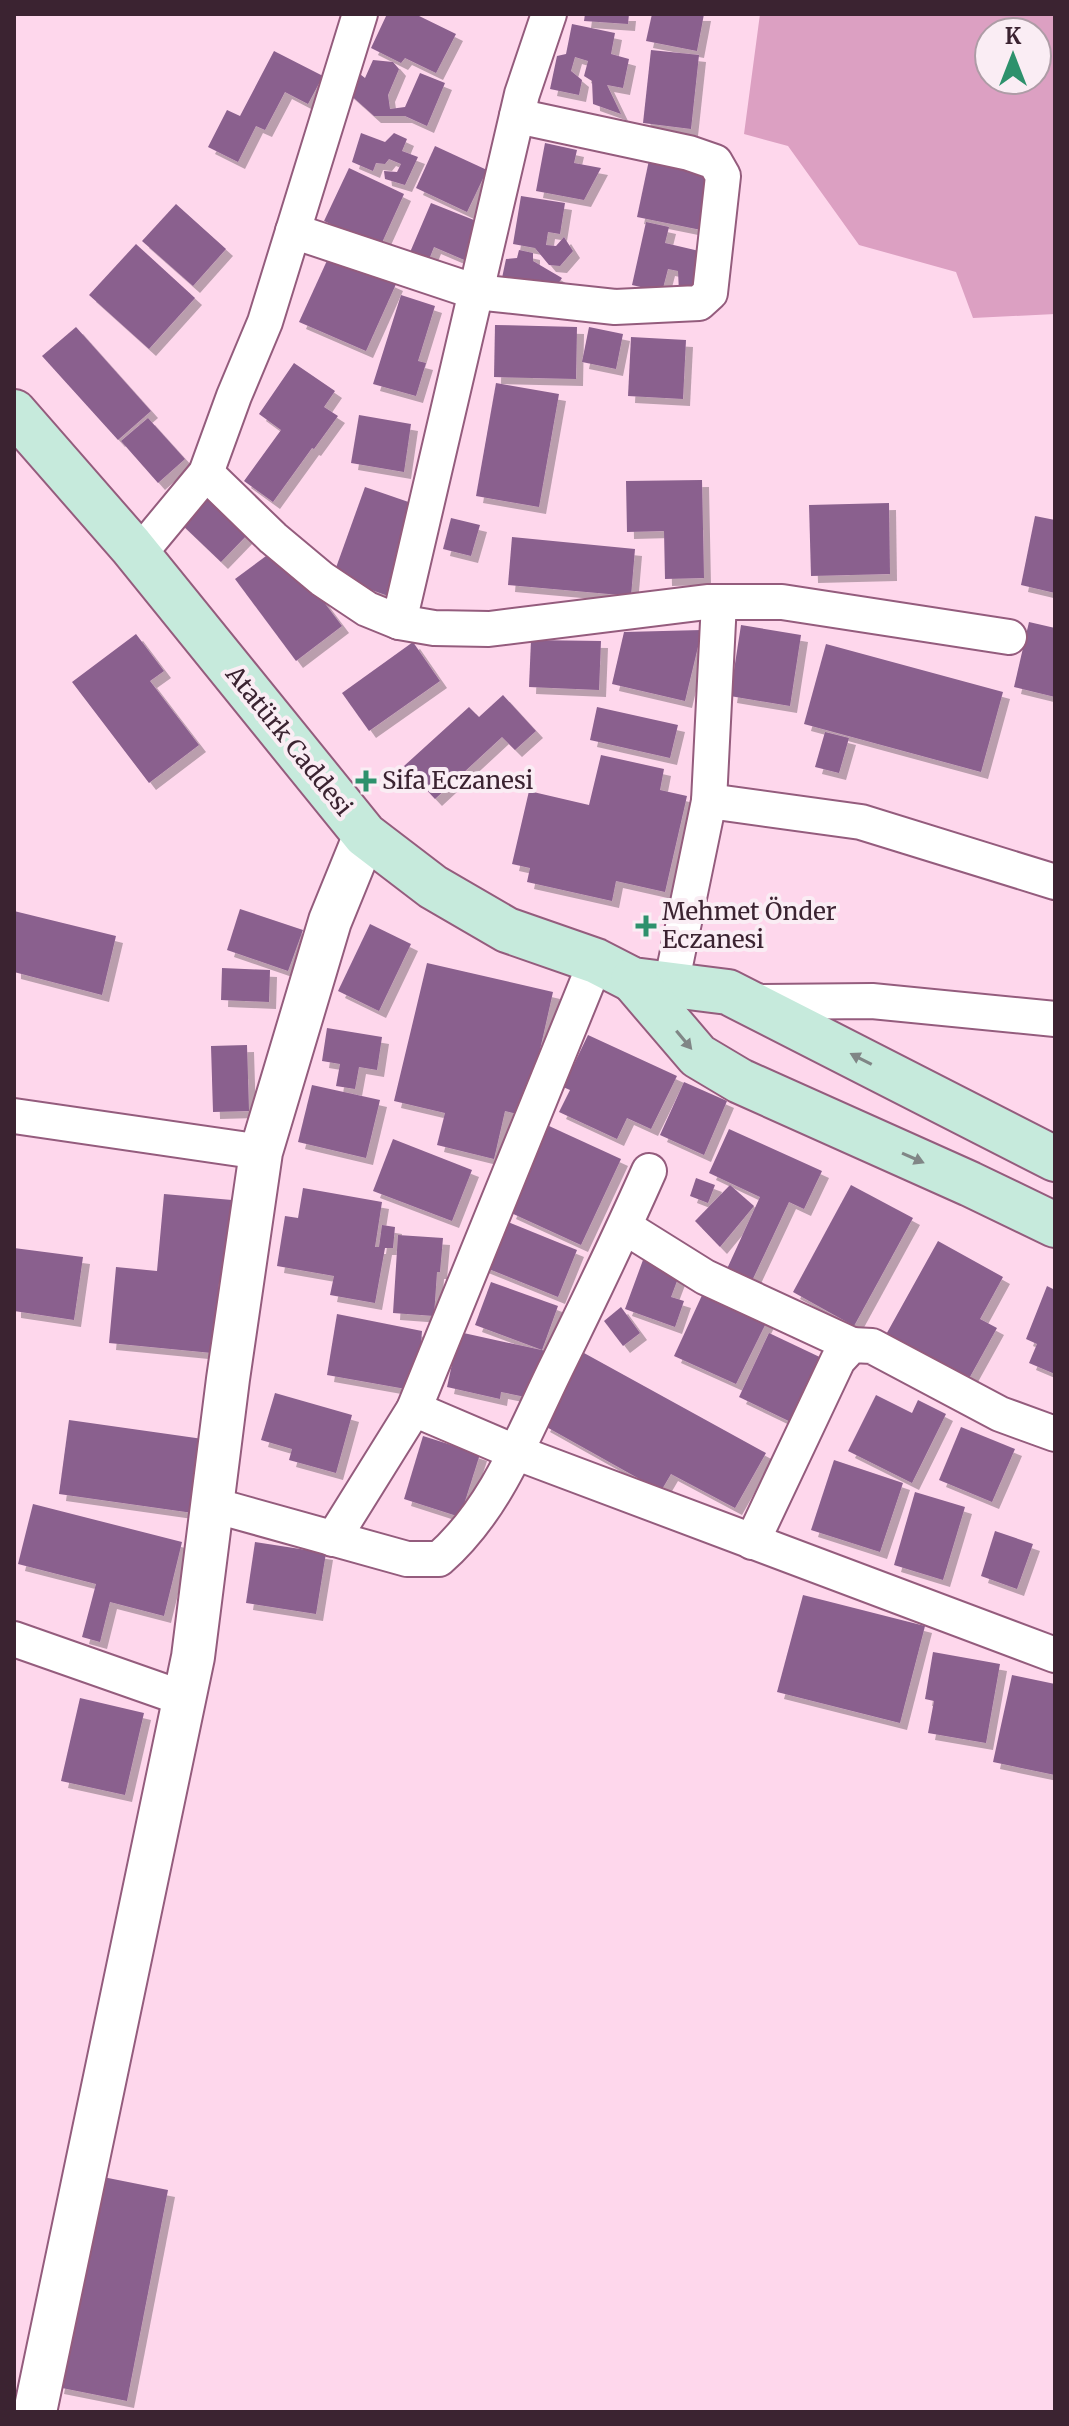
<svg xmlns="http://www.w3.org/2000/svg" width="1069" height="2426" font-family="Merriweather,serif">
<defs>
<filter id="shadow"><feDropShadow dx="7" dy="7" stdDeviation="0" flood-color="#0004"/></filter>
</defs>
<rect width="100%" height="100%" fill="#fed7ec"/>
<path fill="#dca0c2" fill-rule="evenodd" d="M760 14H1055V314L973 318 956 272 859 245 788 146 744 134ZM989 32H1037V80H989Z"/>
<g fill="#8a608e" filter="url(#shadow)">
<polygon points="387,14 415,14 456,34 436,73 405,58 401,63 371,48"/>
<polygon points="585,14 629,14 628,24 584,21"/>
<polygon points="652,14 704,14 697,51 646,41"/>
<polygon points="572,24 615,33 611,54 629,59 623,88 607,85 621,114 593,104 592,81 584,76 588,61 575,57 571,71 582,80 579,95 550,89 557,56 566,54"/>
<polygon points="651,50 699,55 691,129 643,123"/>
<polygon points="274,51 323,76 308,104 285,92 265,130 256,126 238,162 208,147 227,110 240,116"/>
<polygon points="373,60 393,62 399,69 388,95 390,109 405,107 420,73 445,83 427,126 405,116 374,116 346,91 351,67 365,78"/>
<polygon points="361,133 385,142 394,133 407,139 402,151 418,157 405,185 385,179 384,171 397,172 401,164 389,159 385,164 376,163 373,171 352,162"/>
<polygon points="545,143 577,150 574,163 601,168 584,200 536,191"/>
<polygon points="435,146 487,170 467,212 416,188"/>
<polygon points="649,160 687,168 717,179 706,231 637,217"/>
<polygon points="349,168 404,194 380,247 324,221"/>
<polygon points="521,196 565,203 560,234 548,232 546,245 556,246 564,237 573,251 560,266 549,265 535,248 513,244"/>
<polygon points="431,203 484,224 469,262 434,247 430,257 408,257"/>
<polygon points="176,204 226,249 193,286 142,241"/>
<polygon points="646,222 669,227 665,243 712,254 705,284 679,292 678,271 668,269 662,292 632,285"/>
<polygon points="136,244 195,298 149,349 89,295"/>
<polygon points="519,250 533,253 533,261 562,278 554,290 502,278 506,259 517,258"/>
<polygon points="330,254 396,284 366,351 299,322"/>
<polygon points="401,295 435,306 418,361 426,363 416,396 373,384"/>
<polygon points="495,325 577,327 576,379 494,377"/>
<polygon points="76,327 151,411 118,440 42,356"/>
<polygon points="589,327 623,334 616,369 582,362"/>
<polygon points="631,337 686,340 683,399 628,396"/>
<polygon points="294,363 335,391 324,407 338,416 314,449 312,448 273,502 244,481 281,430 259,414"/>
<polygon points="496,383 559,394 539,507 476,496"/>
<polygon points="359,415 411,424 404,472 351,463"/>
<polygon points="148,418 185,459 158,483 121,441"/>
<polygon points="702,480 704,578 665,579 664,531 627,532 626,481"/>
<polygon points="365,487 423,507 391,597 333,576"/>
<polygon points="205,489 250,532 221,562 176,519"/>
<polygon points="889,503 890,574 811,576 809,505"/>
<polygon points="1035,516 1055,520 1055,593 1021,585"/>
<polygon points="451,518 480,525 471,556 443,549"/>
<polygon points="512,537 635,549 631,596 508,585"/>
<polygon points="281,545 342,626 296,661 235,579"/>
<polygon points="1029,622 1055,628 1055,697 1014,687"/>
<polygon points="741,625 801,635 790,706 730,696"/>
<polygon points="702,630 685,701 612,684 624,632"/>
<polygon points="136,634 164,671 150,681 199,745 149,783 72,682"/>
<polygon points="531,640 601,641 599,690 529,687"/>
<polygon points="413,642 440,681 369,731 342,693"/>
<polygon points="826,644 1003,692 981,772 804,724"/>
<polygon points="503,695 536,731 515,750 502,737 435,799 404,766 469,707 479,717"/>
<polygon points="597,707 678,725 670,758 590,740"/>
<polygon points="825,732 849,738 839,773 815,767"/>
<polygon points="601,755 664,769 660,790 687,796 665,892 616,881 612,901 527,882 530,868 512,864 529,791 589,805"/>
<polygon points="240,909 303,930 288,971 227,950"/>
<polygon points="14,911 116,936 102,995 14,972"/>
<polygon points="370,924 411,944 379,1011 338,991"/>
<polygon points="427,963 553,992 525,1116 505,1111 494,1159 437,1145 445,1113 394,1101"/>
<polygon points="222,968 270,970 269,1002 221,1000"/>
<polygon points="327,1028 382,1037 377,1070 359,1067 355,1089 336,1086 340,1064 322,1061"/>
<polygon points="588,1035 677,1076 651,1129 627,1118 617,1139 559,1112 570,1090 563,1087"/>
<polygon points="247,1045 249,1111 213,1112 211,1046"/>
<polygon points="684,1082 727,1101 704,1155 660,1135"/>
<polygon points="312,1085 380,1100 366,1158 298,1142"/>
<polygon points="549,1126 621,1159 581,1245 509,1212"/>
<polygon points="729,1129 822,1171 804,1209 789,1202 751,1283 726,1271 760,1197 709,1173"/>
<polygon points="393,1139 472,1170 452,1221 373,1191"/>
<polygon points="696,1178 715,1185 708,1203 690,1196"/>
<polygon points="730,1185 754,1206 720,1247 695,1221"/>
<polygon points="851,1185 913,1218 854,1326 793,1292"/>
<polygon points="303,1188 382,1202 375,1247 379,1247 382,1225 395,1227 393,1248 385,1248 375,1303 330,1295 334,1276 277,1266 285,1216 298,1218"/>
<polygon points="164,1194 232,1200 224,1283 219,1283 212,1353 109,1343 116,1267 157,1271"/>
<polygon points="498,1218 577,1250 558,1297 479,1265"/>
<polygon points="398,1235 443,1238 440,1272 437,1272 434,1316 393,1313"/>
<polygon points="938,1241 1003,1277 980,1319 997,1328 966,1384 883,1340"/>
<polygon points="14,1248 83,1257 74,1320 14,1311"/>
<polygon points="643,1260 680,1273 671,1297 684,1301 675,1327 625,1309"/>
<polygon points="491,1282 558,1306 542,1350 475,1325"/>
<polygon points="1047,1286 1055,1290 1055,1374 1029,1363 1037,1344 1026,1339"/>
<polygon points="704,1291 767,1321 736,1384 674,1356"/>
<polygon points="621,1307 640,1333 623,1346 604,1321"/>
<polygon points="337,1314 422,1331 417,1391 327,1375"/>
<polygon points="459,1332 546,1351 535,1399 501,1392 500,1399 447,1387"/>
<polygon points="769,1333 826,1360 795,1424 739,1397"/>
<polygon points="584,1353 766,1453 735,1508 671,1474 661,1491 543,1425"/>
<polygon points="275,1393 352,1415 336,1473 289,1460 292,1449 261,1440"/>
<polygon points="876,1395 912,1413 918,1400 946,1414 912,1483 848,1451"/>
<polygon points="69,1420 203,1439 193,1513 59,1494"/>
<polygon points="961,1427 1015,1449 992,1502 939,1480"/>
<polygon points="423,1436 480,1454 460,1517 404,1499"/>
<polygon points="834,1460 903,1483 880,1552 811,1530"/>
<polygon points="915,1492 965,1507 943,1580 894,1565"/>
<polygon points="33,1504 182,1542 164,1616 110,1602 100,1642 82,1637 96,1584 18,1564"/>
<polygon points="995,1531 1033,1544 1017,1589 981,1576"/>
<polygon points="255,1542 326,1553 316,1614 246,1603"/>
<polygon points="803,1595 925,1626 900,1723 777,1692"/>
<polygon points="933,1652 1000,1664 986,1743 928,1733 934,1701 925,1699"/>
<polygon points="1012,1675 1055,1684 1055,1775 993,1762"/>
<polygon points="80,1698 144,1713 125,1795 61,1781"/>
<polygon points="98,2176 168,2190 127,2401 57,2387"/>
</g>
<g fill="none" stroke-linecap="round" stroke-linejoin="round">
<defs>
<g id="minor">
<polyline points="293,231 476,292 615,307 699,303 710,293 723,176 715,162 689,153 517,116"/>
<polyline points="206,473 273,538 322,579 367,609 399,622 434,628 489,629 707,602 782,602 1009,637"/>
<polyline points="138,555 206,473 234,396 265,322 360,14"/>
<polyline points="399,622 522,94 549,14"/>
<polyline points="709,801 719,602"/>
<polyline points="671,985 709,801 861,822 1055,882"/>
<polyline points="748,1002 872,1001 1055,1019"/>
<polyline points="14,1116 261,1152"/>
<polyline points="625,1227 705,1277 852,1345"/>
<polyline points="414,1409 515,1452 1055,1655"/>
<path d="M213 1505 407 1559H439C495 1510 522 1438 554 1372 587 1305 619 1239 649 1171"/>
<polyline points="333,1539 414,1409 596,961"/>
<polyline points="752,1542 838,1360 852,1345 872,1346 1000,1414 1055,1434"/>
<polyline points="14,1639 185,1699"/>
</g>
<polyline id="tertiary" points="35,2412 193,1657 228,1379 261,1152 330,921 365,835"/>
<g id="secondary">
<polyline points="14,412 131,546 365,835 433,887 507,930 596,961 633,980 728,992 1055,1159"/>
<polyline points="633,980 698,1056 740,1081 970,1184 1055,1225"/>
</g>
</defs>
<use href="#minor" stroke="#945c7d" stroke-width="38"/>
<use href="#tertiary" stroke="#945c7d" stroke-width="46"/>
<use href="#secondary" stroke="#945c7d" stroke-width="48"/>
<use href="#minor" stroke="#fff" stroke-width="34"/>
<use href="#tertiary" stroke="#fff" stroke-width="42"/>
<use href="#secondary" stroke="#c6eadc" stroke-width="44"/>
</g>
<defs><path id="oneway-solid" d="M-6-.8H1V-3.2L6.5 0L1 3.2V.8H-6Z" transform="scale(2)"/></defs>
<g fill="#808686">
<use href="#oneway-solid" transform="translate(684 1040) rotate(50)"/>
<use href="#oneway-solid" transform="translate(861 1059) rotate(-153)"/>
<use href="#oneway-solid" transform="translate(913 1158) rotate(24)"/>
</g>
<g fill="#2d916c" stroke="#faedf4" stroke-width="3">
<path d="M362 769h8v8h8v8h-8v8h-8v-8h-8v-8h8z"/>
<path d="M642 914h8v8h8v8h-8v8h-8v-8h-8v-8h8z"/>
</g>
<g text-anchor="middle" stroke-width="8" stroke-linejoin="round" paint-order="stroke">
<g font-size="24" fill="#3b2331" stroke="#faedf4">
<text transform="translate(289 741) rotate(51)" y="8">Atatürk Caddesi</text>
</g>
<g font-size="24" fill="#3b2331" stroke="#faedf4" text-anchor="start">
<text x="382" y="789">Sifa Eczanesi</text>
<text x="662" y="920">Mehmet Önder<tspan x="662" dy="28">Eczanesi</tspan></text>
</g>
</g>
<rect width="1069" height="2426" fill="none" stroke="#3b2331" stroke-width="32"/>
<g transform="translate(1013 56)"><circle r="38" fill="#faedf4" stroke="#ae9ca6" stroke-width="2"/>
<path d="M0-6L14 30L0 20L-14 30Z" fill="#2d916c"/>
<text y="-12" font-size="22" font-weight="bold" text-anchor="middle" fill="#3b2331">K</text>
</g>
</svg>
